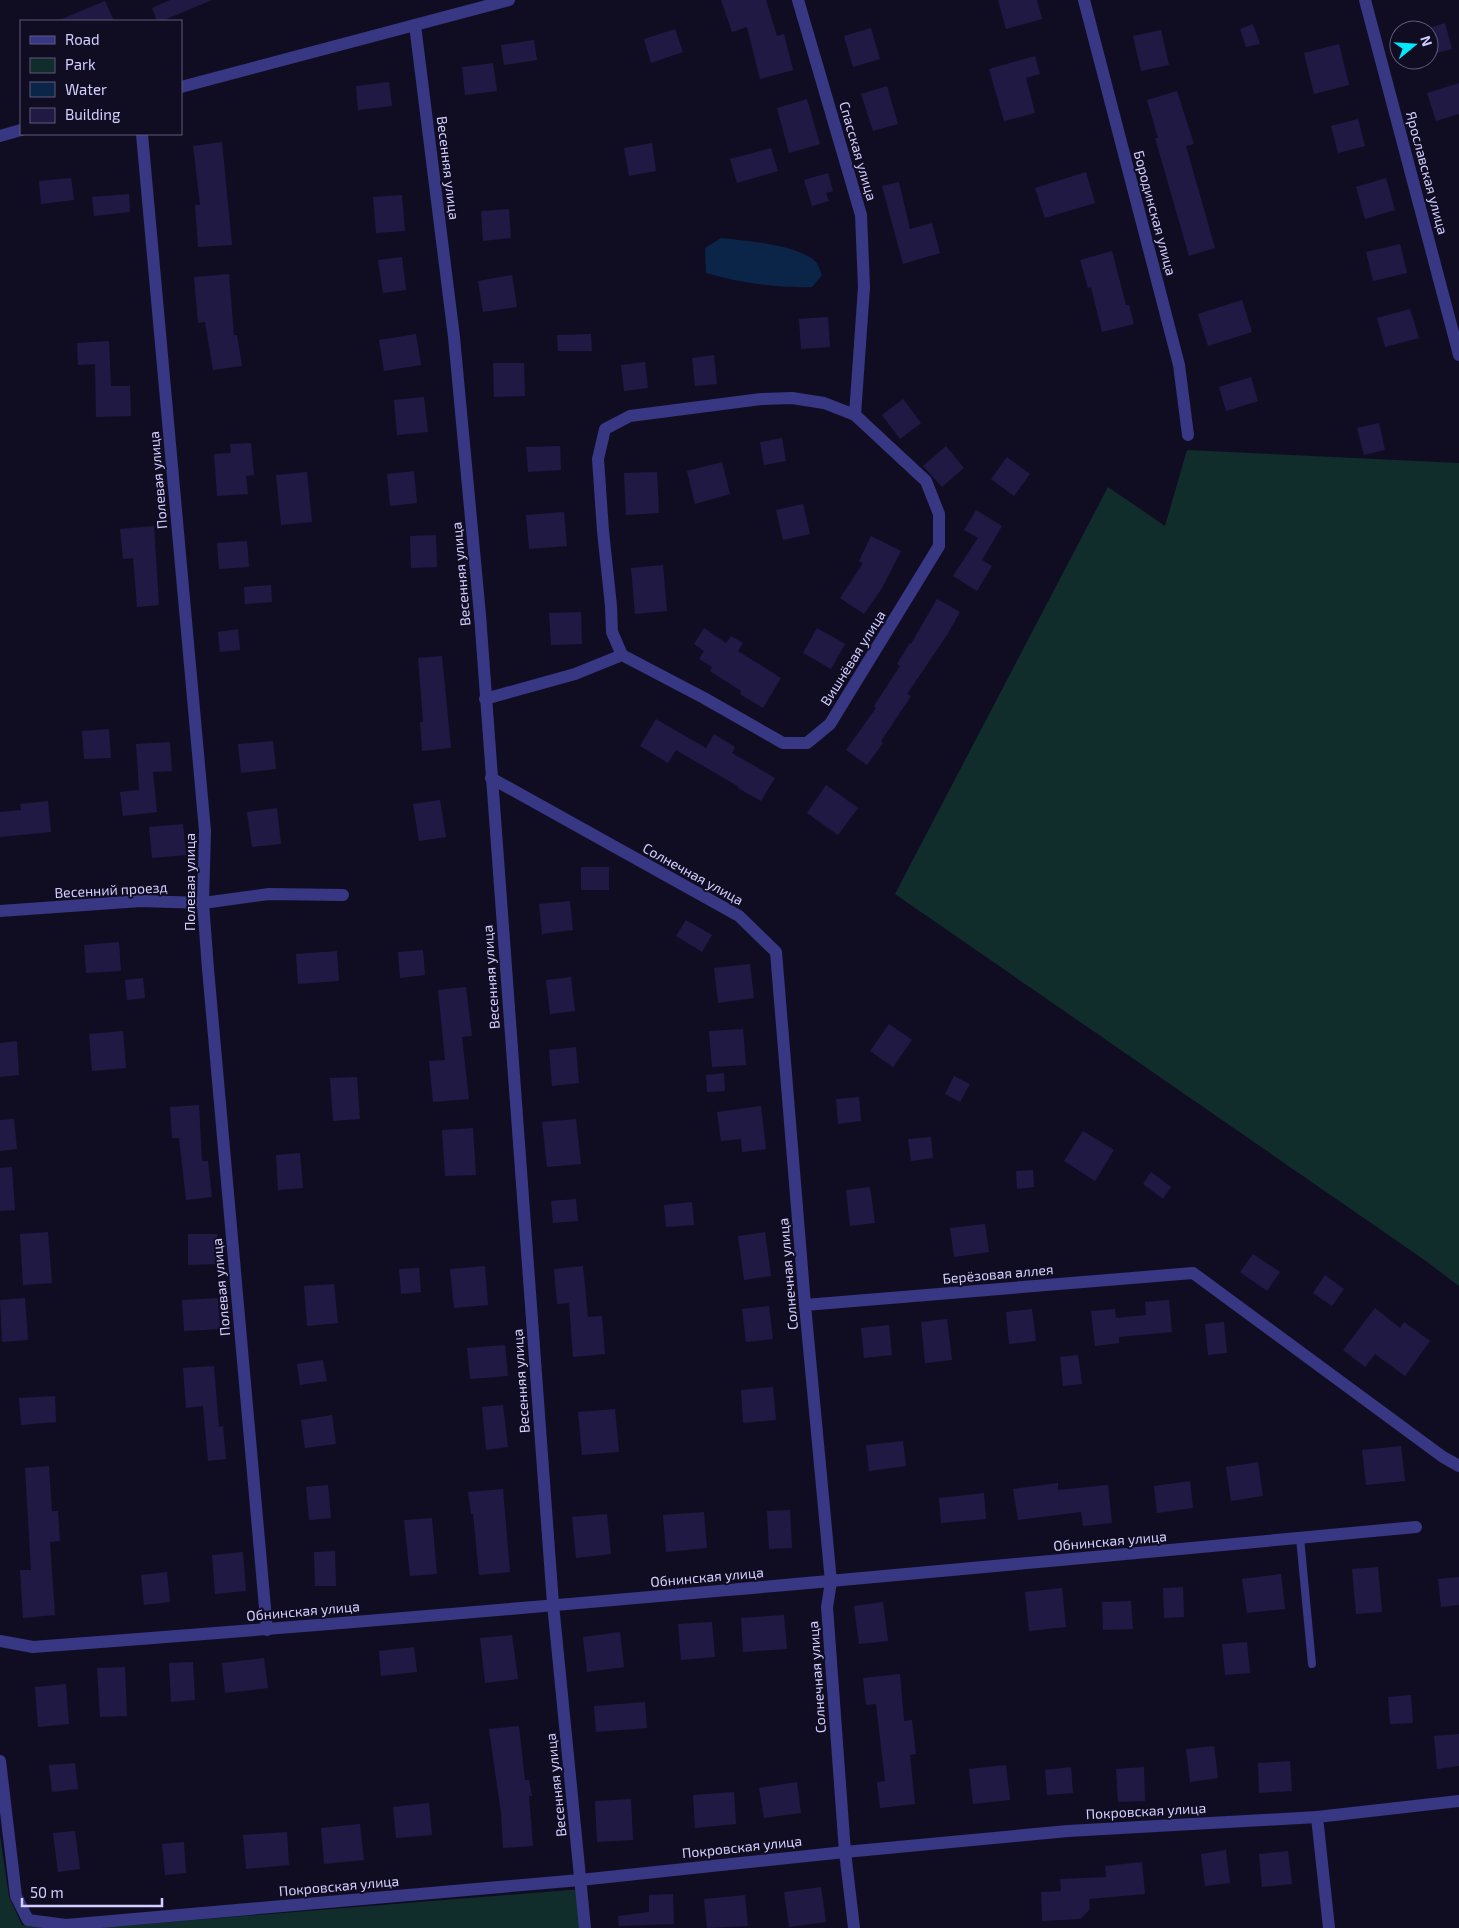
<svg xmlns="http://www.w3.org/2000/svg" width="1459" height="1928" font-family="'Exo 2',sans-serif">
<rect width="100%" height="100%" fill="#100d23"/>
<g fill="#102d2b">
<polygon points="1187,450 1459,463 1459,1286 1426,1261 895,894 1108,487 1165,526"/>
<polygon points="0,1835 9,1897 22,1925 45,1928 0,1928"/>
<polygon points="582,1889 586,1928 95,1928"/>
</g>
<path fill="#0b2549" d="M721 238C746 241 796 244 815 261 818 264 820 270 822 275L812 287C775 288 741 283 706 273L705 248Z"/>
<g fill="#201944">
<polygon points="170,0 212,0 162,21 157,21 152,8"/>
<polygon points="721,0 766,0 777,36 784,34 793,70 760,79 747,27 732,32"/>
<polygon points="998,0 1037,0 1042,19 1006,29"/>
<polygon points="105,1 114,21 57,21"/>
<polygon points="1445,23 1452,49 1429,55 1429,28"/>
<polygon points="1253,24 1260,44 1246,47 1240,29"/>
<polygon points="871,28 880,59 853,67 844,36"/>
<polygon points="675,29 683,52 651,63 644,39"/>
<polygon points="1161,30 1169,65 1141,71 1133,36"/>
<polygon points="534,40 537,60 504,65 501,45"/>
<polygon points="1339,44 1349,85 1314,94 1304,53"/>
<polygon points="1035,56 1040,74 1026,78 1035,113 1004,121 989,69"/>
<polygon points="493,63 497,91 465,95 462,67"/>
<polygon points="389,82 392,106 358,110 356,86"/>
<polygon points="1459,83 1459,114 1436,121 1427,93"/>
<polygon points="887,86 898,124 873,131 861,94"/>
<polygon points="1177,91 1194,144 1186,146 1215,248 1189,256 1155,138 1158,138 1147,100"/>
<polygon points="807,99 820,144 789,153 777,108"/>
<polygon points="1358,119 1365,146 1338,153 1331,126"/>
<polygon points="222,142 232,245 198,247 195,205 200,205 193,146"/>
<polygon points="652,143 656,171 629,176 624,148"/>
<polygon points="771,148 778,171 737,183 730,159"/>
<polygon points="1086,172 1095,203 1045,218 1035,188"/>
<polygon points="828,173 833,191 826,193 829,201 812,206 804,180"/>
<polygon points="71,178 74,200 41,204 39,181"/>
<polygon points="1386,178 1395,210 1365,219 1356,187"/>
<polygon points="899,182 910,229 932,223 940,253 903,264 882,186"/>
<polygon points="129,194 130,212 94,216 92,197"/>
<polygon points="402,195 405,231 376,233 373,197"/>
<polygon points="509,209 511,238 483,241 481,211"/>
<polygon points="1400,244 1407,273 1373,281 1366,252"/>
<polygon points="1112,251 1126,305 1129,305 1134,324 1102,332 1091,287 1088,288 1080,260"/>
<polygon points="402,257 406,290 383,293 378,260"/>
<polygon points="229,274 234,335 237,335 242,366 213,370 205,322 198,323 194,277"/>
<polygon points="512,275 517,307 483,312 478,281"/>
<polygon points="1242,300 1252,332 1208,346 1198,314"/>
<polygon points="1410,309 1419,338 1385,347 1377,318"/>
<polygon points="828,317 830,347 801,349 799,319"/>
<polygon points="416,334 421,365 384,371 379,340"/>
<polygon points="591,334 592,351 558,351 557,335"/>
<polygon points="109,341 111,386 130,386 131,416 96,417 95,364 78,365 77,343"/>
<polygon points="714,355 717,384 695,386 692,358"/>
<polygon points="645,362 648,388 624,391 621,365"/>
<polygon points="493,363 524,363 525,396 494,397"/>
<polygon points="1251,377 1258,401 1226,411 1219,387"/>
<polygon points="424,397 428,432 397,435 394,400"/>
<polygon points="903,399 921,423 900,439 882,415"/>
<polygon points="1379,423 1385,450 1364,455 1357,428"/>
<polygon points="782,438 786,461 764,465 760,442"/>
<polygon points="251,443 254,475 246,476 248,494 217,496 214,454 231,453 230,444"/>
<polygon points="560,446 561,470 528,472 526,447"/>
<polygon points="946,446 964,468 942,487 923,466"/>
<polygon points="1007,457 1030,474 1014,496 991,479"/>
<polygon points="722,462 730,494 695,504 687,471"/>
<polygon points="414,471 417,503 390,506 387,474"/>
<polygon points="307,472 312,522 281,525 276,475"/>
<polygon points="657,472 659,513 626,515 624,473"/>
<polygon points="803,504 810,534 783,540 776,510"/>
<polygon points="976,510 1002,526 982,560 992,566 977,591 953,576 978,538 964,530"/>
<polygon points="564,512 567,546 529,549 526,515"/>
<polygon points="154,526 159,605 137,607 133,558 123,559 120,529"/>
<polygon points="436,535 437,567 411,568 410,536"/>
<polygon points="871,536 901,551 882,588 864,614 840,598 863,563 859,561"/>
<polygon points="247,541 249,567 219,569 217,543"/>
<polygon points="663,565 667,611 635,614 631,568"/>
<polygon points="271,585 272,602 245,604 244,587"/>
<polygon points="937,599 960,612 947,635 907,694 911,696 881,741 883,743 867,765 846,750 876,708 874,706 900,666 897,664 910,643 911,644"/>
<polygon points="581,612 582,644 551,645 549,613"/>
<polygon points="704,628 726,643 731,636 743,643 738,651 781,678 763,708 740,694 741,691 710,671 712,667 699,659 704,651 694,644"/>
<polygon points="817,628 845,644 831,669 803,653"/>
<polygon points="238,629 240,650 220,652 218,632"/>
<polygon points="442,656 451,748 422,751 420,722 423,722 418,658"/>
<polygon points="656,719 706,748 714,734 735,747 732,753 775,778 761,801 738,788 739,787 676,750 668,763 640,746"/>
<polygon points="109,729 111,758 84,759 82,731"/>
<polygon points="273,741 276,769 241,773 238,744"/>
<polygon points="170,742 172,771 153,772 157,812 123,816 120,792 139,790 136,744"/>
<polygon points="826,785 858,808 838,835 807,813"/>
<polygon points="440,800 446,837 419,841 413,804"/>
<polygon points="48,801 51,832 0,837 0,812 21,810 20,804"/>
<polygon points="277,808 281,844 252,847 247,812"/>
<polygon points="183,824 186,855 152,858 149,827"/>
<rect x="581" y="867" width="28" height="23"/>
<polygon points="570,901 573,930 542,934 539,904"/>
<polygon points="686,920 712,935 702,952 676,936"/>
<polygon points="119,942 121,971 86,973 84,945"/>
<polygon points="423,950 425,975 400,978 398,952"/>
<polygon points="337,951 339,981 298,984 296,954"/>
<polygon points="750,964 754,998 718,1003 714,968"/>
<polygon points="571,977 575,1011 550,1014 546,980"/>
<polygon points="143,978 145,998 127,1000 125,980"/>
<polygon points="466,987 472,1036 462,1037 469,1099 433,1102 429,1061 445,1060 438,990"/>
<polygon points="889,1024 912,1040 893,1067 870,1051"/>
<polygon points="743,1029 746,1065 712,1067 709,1031"/>
<polygon points="123,1031 126,1068 92,1071 89,1034"/>
<polygon points="17,1041 19,1075 0,1077 0,1043"/>
<polygon points="576,1047 579,1083 552,1086 549,1050"/>
<polygon points="724,1073 725,1091 707,1092 706,1075"/>
<polygon points="954,1076 970,1084 960,1102 945,1094"/>
<polygon points="357,1077 360,1119 333,1121 330,1078"/>
<polygon points="859,1097 861,1121 838,1124 836,1099"/>
<polygon points="199,1105 202,1161 208,1161 212,1197 186,1200 179,1138 172,1138 170,1107"/>
<polygon points="761,1106 766,1149 742,1152 741,1139 721,1141 717,1112"/>
<polygon points="14,1119 17,1149 0,1151 0,1120"/>
<polygon points="576,1119 581,1164 547,1167 542,1122"/>
<polygon points="473,1128 476,1175 445,1176 442,1130"/>
<polygon points="1083,1131 1114,1150 1095,1181 1064,1161"/>
<polygon points="931,1137 933,1158 911,1161 908,1139"/>
<polygon points="300,1153 303,1188 278,1190 276,1155"/>
<polygon points="12,1167 15,1210 0,1211 0,1168"/>
<polygon points="1033,1170 1034,1187 1017,1189 1016,1171"/>
<polygon points="1151,1172 1171,1187 1163,1199 1143,1184"/>
<polygon points="870,1187 875,1223 850,1226 846,1190"/>
<polygon points="576,1199 578,1221 553,1223 551,1201"/>
<polygon points="692,1202 694,1225 666,1227 664,1205"/>
<polygon points="985,1224 989,1252 954,1257 950,1228"/>
<polygon points="48,1232 52,1283 23,1285 20,1234"/>
<polygon points="765,1232 771,1276 744,1280 738,1236"/>
<polygon points="188,1234 217,1234 217,1264 188,1265"/>
<polygon points="1253,1254 1280,1272 1267,1291 1240,1272"/>
<polygon points="485,1266 488,1305 454,1308 450,1269"/>
<polygon points="583,1266 588,1317 602,1316 605,1354 573,1357 569,1303 557,1304 554,1269"/>
<polygon points="419,1268 421,1292 401,1294 399,1269"/>
<polygon points="1325,1275 1344,1289 1332,1306 1313,1293"/>
<polygon points="334,1284 338,1323 307,1326 304,1286"/>
<polygon points="25,1298 28,1340 2,1342 0,1300"/>
<polygon points="218,1298 220,1329 184,1331 182,1300"/>
<polygon points="1169,1300 1172,1332 1119,1337 1119,1343 1095,1346 1091,1311 1115,1309 1116,1318 1146,1315 1145,1302"/>
<polygon points="769,1306 773,1339 746,1342 742,1309"/>
<polygon points="1375,1308 1400,1328 1404,1322 1430,1341 1405,1376 1375,1354 1365,1367 1343,1350"/>
<polygon points="1032,1309 1036,1341 1009,1344 1006,1312"/>
<polygon points="947,1319 952,1360 925,1363 921,1322"/>
<polygon points="1224,1322 1227,1353 1208,1355 1205,1324"/>
<polygon points="889,1325 892,1355 864,1358 861,1328"/>
<polygon points="505,1345 508,1376 470,1379 467,1348"/>
<polygon points="1078,1355 1082,1384 1063,1386 1060,1357"/>
<polygon points="323,1360 327,1381 300,1385 297,1364"/>
<polygon points="214,1366 219,1427 223,1426 226,1459 208,1461 203,1406 186,1408 183,1368"/>
<polygon points="773,1387 776,1420 743,1423 741,1390"/>
<polygon points="55,1396 56,1422 21,1425 19,1398"/>
<polygon points="503,1405 508,1447 486,1450 482,1407"/>
<polygon points="615,1409 619,1452 582,1455 578,1412"/>
<polygon points="332,1415 336,1444 305,1448 301,1420"/>
<polygon points="903,1441 906,1466 869,1471 866,1445"/>
<polygon points="1401,1446 1405,1481 1366,1485 1362,1450"/>
<polygon points="1258,1462 1263,1496 1231,1501 1226,1467"/>
<polygon points="49,1466 52,1511 58,1511 60,1541 50,1542 55,1615 23,1618 20,1570 31,1570 25,1468"/>
<polygon points="1190,1481 1193,1508 1157,1513 1154,1486"/>
<polygon points="1058,1483 1058,1490 1108,1485 1112,1523 1083,1526 1081,1512 1018,1520 1013,1489"/>
<polygon points="328,1485 331,1518 309,1520 306,1487"/>
<polygon points="503,1489 510,1572 479,1575 473,1514 471,1514 468,1492"/>
<polygon points="984,1493 986,1519 941,1523 939,1498"/>
<polygon points="790,1510 792,1548 769,1549 767,1511"/>
<polygon points="704,1512 707,1548 666,1552 663,1515"/>
<polygon points="607,1514 611,1554 576,1558 572,1517"/>
<polygon points="432,1518 437,1574 410,1576 404,1520"/>
<polygon points="335,1551 336,1586 315,1586 314,1552"/>
<polygon points="243,1552 246,1591 215,1594 212,1555"/>
<polygon points="1378,1567 1382,1612 1356,1614 1352,1569"/>
<polygon points="167,1572 170,1602 144,1605 141,1575"/>
<polygon points="1281,1574 1285,1609 1247,1613 1242,1579"/>
<polygon points="1459,1577 1459,1605 1441,1607 1438,1579"/>
<polygon points="1183,1587 1184,1617 1164,1618 1163,1588"/>
<polygon points="1062,1588 1066,1627 1029,1631 1025,1592"/>
<polygon points="1131,1601 1133,1629 1103,1630 1102,1602"/>
<polygon points="883,1602 888,1641 859,1644 854,1606"/>
<polygon points="784,1615 787,1649 743,1652 741,1618"/>
<polygon points="712,1622 715,1657 681,1660 678,1624"/>
<polygon points="620,1632 624,1667 587,1672 583,1637"/>
<polygon points="512,1635 518,1679 485,1683 480,1638"/>
<polygon points="1247,1642 1250,1673 1225,1675 1222,1644"/>
<polygon points="414,1647 417,1672 381,1676 379,1651"/>
<polygon points="264,1658 268,1688 225,1693 222,1663"/>
<polygon points="193,1662 195,1700 171,1702 169,1663"/>
<polygon points="125,1667 127,1716 100,1717 97,1668"/>
<polygon points="900,1674 904,1721 912,1720 916,1754 910,1755 915,1804 880,1808 877,1782 885,1781 876,1704 866,1705 863,1678"/>
<polygon points="66,1684 69,1724 38,1727 35,1687"/>
<polygon points="1411,1695 1413,1723 1390,1724 1388,1697"/>
<polygon points="645,1702 647,1728 596,1732 594,1706"/>
<polygon points="519,1726 525,1780 529,1780 532,1796 529,1796 533,1846 503,1848 501,1813 489,1729"/>
<polygon points="1459,1734 1459,1766 1437,1769 1434,1736"/>
<polygon points="1214,1746 1218,1778 1190,1782 1186,1749"/>
<polygon points="1290,1761 1292,1791 1259,1793 1258,1763"/>
<polygon points="75,1763 78,1789 52,1792 49,1765"/>
<polygon points="1006,1765 1010,1800 973,1804 969,1769"/>
<polygon points="1071,1767 1073,1793 1047,1795 1045,1770"/>
<polygon points="1144,1767 1145,1801 1118,1802 1116,1769"/>
<polygon points="797,1782 801,1813 764,1818 759,1788"/>
<polygon points="734,1792 736,1824 695,1828 693,1795"/>
<polygon points="631,1799 633,1840 597,1842 595,1801"/>
<polygon points="429,1803 432,1835 396,1838 393,1807"/>
<polygon points="360,1824 364,1860 324,1864 321,1828"/>
<polygon points="75,1831 80,1869 58,1872 53,1833"/>
<polygon points="287,1832 289,1865 246,1869 243,1835"/>
<polygon points="184,1842 186,1873 165,1875 162,1844"/>
<polygon points="1226,1850 1230,1883 1205,1886 1201,1854"/>
<polygon points="1288,1851 1292,1884 1262,1887 1259,1854"/>
<polygon points="1142,1862 1145,1894 1089,1899 1090,1909 1080,1919 1042,1921 1041,1892 1061,1891 1060,1879 1106,1877 1105,1866"/>
<polygon points="821,1887 826,1922 789,1927 784,1892"/>
<polygon points="673,1894 674,1924 619,1926 618,1916 649,1912 649,1895"/>
<polygon points="745,1895 748,1926 707,1928 704,1899"/>
</g>
<g fill="none" stroke-linecap="round" stroke-linejoin="round">
<polyline stroke="#373783" stroke-width="8" points="1300,1538 1312,1664"/>
<g stroke="#373783" stroke-width="12">
<polyline points="1084,0 1179,365 1188,435"/>
<polyline points="1365,0 1459,355"/>
<polyline points="415,25 454,337 480,615 553,1604 585,1928"/>
<polyline points="181,87 509,0"/>
<polyline points="142,134 205,831 203,903 208,969 267,1630"/>
<polyline points="0,136 21,130"/>
<polyline points="622,655 704,698 783,743 807,743 830,724 939,546 939,514 926,481 855,415"/>
<polyline points="485,699 575,674 622,655 612,632 611,606 603,531 598,459 605,429 630,416 761,399 792,398 824,403 855,415 864,287 861,215 798,0"/>
<polyline points="491,778 739,916 776,952 805,1305 831,1582 827,1607 845,1852 854,1928"/>
<polyline points="0,911 141,901 203,903 269,894 343,895"/>
<polyline points="805,1305 1193,1273 1443,1457 1459,1466"/>
<path d="M0 1641 33 1647C494 1613 955 1570 1416 1527"/>
<polyline points="0,1761 16,1896 28,1920 66,1925 580,1880 845,1852 1068,1831 1317,1817 1459,1801"/>
<polyline points="1317,1817 1329,1928"/>
</g>
</g>
<g text-anchor="middle" stroke-width="4" stroke-linejoin="round" paint-order="stroke">
<g font-size="14" fill="#d3cfff" stroke="#100d23">
<text transform="translate(858 151) rotate(74)" y="5">Спасская улица</text>
<text transform="translate(448 168) rotate(83)" y="5">Весенняя улица</text>
<text transform="translate(1427 173) rotate(75)" y="5">Ярославская улица</text>
<text transform="translate(1155 213) rotate(75)" y="5">Бородинская улица</text>
<text transform="translate(158 480) rotate(-95)" y="5">Полевая улица</text>
<text transform="translate(461 574) rotate(-95)" y="5">Весенняя улица</text>
<text transform="translate(853 658) rotate(-58)" y="5">Вишнёвая улица</text>
<text transform="translate(693 874) rotate(29)" y="5">Солнечная улица</text>
<text transform="translate(190 882) rotate(-90)" y="5">Полевая улица</text>
<text transform="translate(111 890) rotate(-3)" y="5">Весенний проезд</text>
<text transform="translate(491 977) rotate(-94)" y="5">Весенняя улица</text>
<text transform="translate(788 1274) rotate(-95)" y="5">Солнечная улица</text>
<text transform="translate(998 1274) rotate(-5)" y="5">Берёзовая аллея</text>
<text transform="translate(221 1287) rotate(-95)" y="5">Полевая улица</text>
<text transform="translate(521 1381) rotate(-94)" y="5">Весенняя улица</text>
<text transform="translate(1110 1541) rotate(-5)" y="5">Обнинская улица</text>
<text transform="translate(707 1577) rotate(-5)" y="5">Обнинская улица</text>
<text transform="translate(303 1611) rotate(-5)" y="5">Обнинская улица</text>
<text transform="translate(817 1677) rotate(-94)" y="5">Солнечная улица</text>
<text transform="translate(556 1785) rotate(-96)" y="5">Весенняя улица</text>
<text transform="translate(1146 1811) rotate(-3)" y="5">Покровская улица</text>
<text transform="translate(742 1847) rotate(-6)" y="5">Покровская улица</text>
<text transform="translate(339 1886) rotate(-5)" y="5">Покровская улица</text>
</g>
</g>
<rect x="20" y="20" width="162" height="115" fill="#100d23" stroke="#5e5b7b"/>
<rect x="30" y="36" width="25" height="8" fill="#373783" stroke="#5e5b7b"/>
<text x="65" y="45" font-size="15" fill="#d3cfff">Road</text>
<rect x="30" y="58" width="25" height="15" fill="#102d2b" stroke="#5e5b7b"/>
<text x="65" y="70" font-size="15" fill="#d3cfff">Park</text>
<rect x="30" y="82" width="25" height="15" fill="#0b2549" stroke="#5e5b7b"/>
<text x="65" y="95" font-size="15" fill="#d3cfff">Water</text>
<rect x="30" y="108" width="25" height="15" fill="#201944" stroke="#5e5b7b"/>
<text x="65" y="120" font-size="15" fill="#d3cfff">Building</text>
<g transform="translate(1414 45) rotate(72)"><circle r="24" fill="#100d23" stroke="#5e5b7b"/>
<path d="M0-4L9 19L0 12L-9 19Z" fill="#00e9fa"/>
<text y="-8" font-size="14" font-weight="bold" text-anchor="middle" fill="#d3cfff">N</text>
</g>
<path d="M22 1898v8h140v-8" fill="none" stroke="#d3cfff" stroke-width="2.5"/>
<text x="30" y="1898" font-size="15" fill="#d3cfff" stroke="#100d23" stroke-width="4" paint-order="stroke">50 m</text>
</svg>
